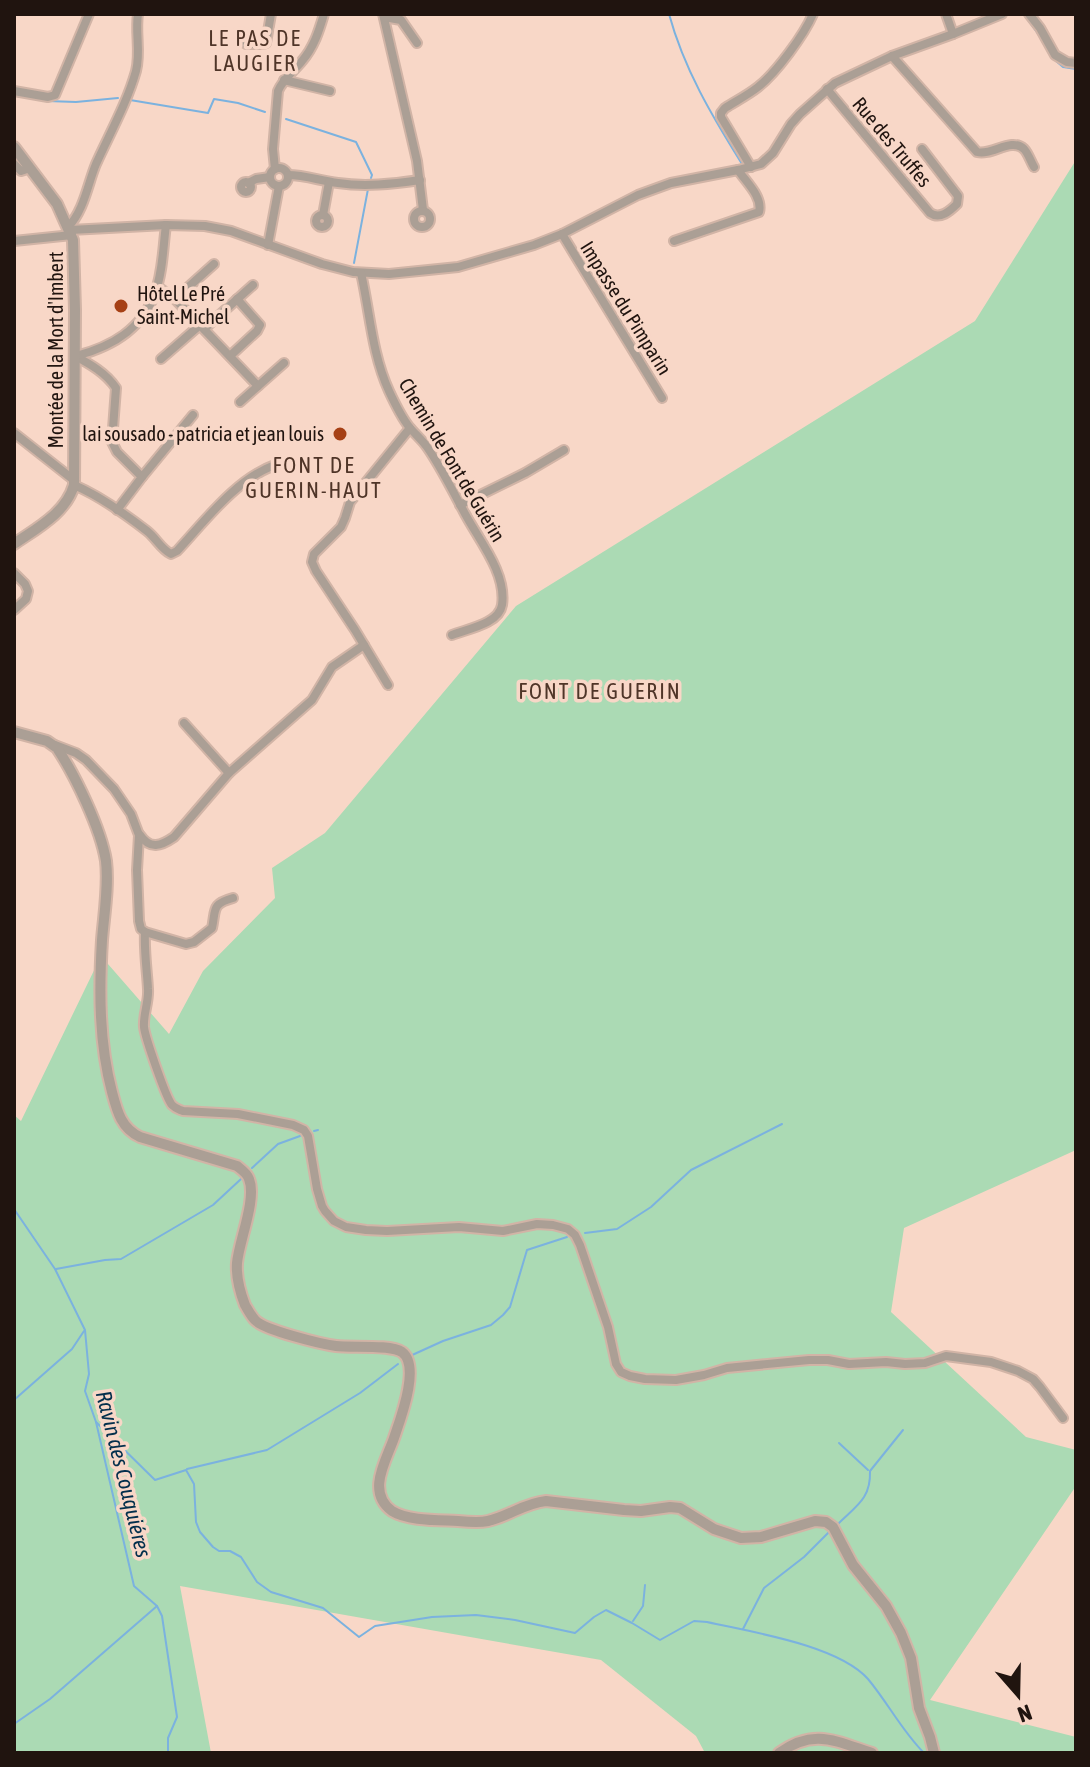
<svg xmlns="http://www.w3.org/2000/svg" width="1090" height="1767" font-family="'Asap Condensed',sans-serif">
<rect width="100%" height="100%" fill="#f8d7c7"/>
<polygon fill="#abdab4" points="1076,160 1076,1150 904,1228 891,1312 1026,1437 1076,1450 1076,1486 930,1700 1076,1737 1076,1753 705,1753 696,1736 601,1660 180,1586 211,1753 14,1753 14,1115 21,1121 101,956 169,1034 203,971 275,898 272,868 325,833 516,606 975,321"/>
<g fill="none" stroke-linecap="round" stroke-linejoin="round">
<g stroke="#7bb2df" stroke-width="2">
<path d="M669 14C684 69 712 116 742 164"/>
<polyline points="1026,17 1044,42"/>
<polyline points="1056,61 1063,67 1076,69"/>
<polyline points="14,95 25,97"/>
<polyline points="130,100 208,113 214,99 238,103 265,112"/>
<polyline points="47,101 76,102 118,98"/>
<polyline points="286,119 356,142 372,175 371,178"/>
<polyline points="354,263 368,189"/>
<polyline points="314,1131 318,1130"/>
<polyline points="252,1168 278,1144 300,1136"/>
<polyline points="14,1209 55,1269 85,1330 89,1374 85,1391 96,1422 134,1586 157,1606 162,1616 177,1717 168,1738 168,1753"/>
<polyline points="585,1233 617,1229 651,1207 691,1170 782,1124"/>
<polyline points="56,1269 105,1260 121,1259 213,1205 241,1179"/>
<polyline points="410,1356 443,1341 491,1325 503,1315 510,1307 527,1250 567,1237"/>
<polyline points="14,1400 72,1349 84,1331"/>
<path d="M96 1422 155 1480 186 1470 194 1484 196 1522 200 1532 213 1547 219 1551H230L241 1557 257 1582 271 1592 323 1608 359 1637 375 1626 432 1617 476 1615 515 1620 575 1633 594 1617 606 1610 632 1623 660 1640 694 1621 707 1622C751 1632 838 1645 868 1679 888 1703 902 1731 924 1753"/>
<polyline points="839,1443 868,1470"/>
<polyline points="187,1469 267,1450 360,1393 398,1364"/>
<path d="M838 1524C856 1506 871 1499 870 1471L903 1430"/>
<polyline points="633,1621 643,1606 645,1585"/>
<polyline points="743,1629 764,1588 804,1557 828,1533"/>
<polyline points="14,1724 50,1699 157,1606"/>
</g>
<defs>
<g id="minor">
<polyline points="383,14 417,161 423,210"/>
<polyline points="946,14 953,34"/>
<polyline points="1029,14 1040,28 1055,55 1067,62 1076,63"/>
<polyline points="384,17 401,20 417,43"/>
<polyline points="246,44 263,44 266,43 271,14"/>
<path d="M892 56 977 152C992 156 1011 137 1024 149 1028 153 1031 162 1034 167"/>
<polyline points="284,80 330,91"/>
<path d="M827 89 930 213C940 220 950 211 957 204L958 196 922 149"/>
<polyline points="14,91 48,97 55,95 89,14"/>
<polyline points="14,164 21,171 30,168"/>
<path d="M751 167 721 117V113L725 108C736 101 748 95 758 87 776 73 804 35 813 14"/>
<circle cx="279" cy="177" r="9"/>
<path d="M275 169 273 149 278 91C283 79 294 71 302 61 314 47 319 31 324 14"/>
<path d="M288 175C305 175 321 181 338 183 365 187 392 184 420 180"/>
<circle cx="246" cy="187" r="5"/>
<polyline points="248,183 256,179 270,177"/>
<circle cx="422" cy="219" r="8"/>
<circle cx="322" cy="221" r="6"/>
<polyline points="323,215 329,182"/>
<path d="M68 227C84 211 88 183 96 164 110 133 127 103 136 71 141 52 135 33 138 14"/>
<polyline points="70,230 166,225 205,226 231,231 322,264 353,272 389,274 458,267 534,245 562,234 638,195 671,183 738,170 761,164 773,153 791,124 800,114 835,83 892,56 953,34 1002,14"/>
<polyline points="562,234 662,398"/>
<polyline points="14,241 72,235"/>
<path d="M674 241 759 212C763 197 746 182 738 170"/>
<polyline points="268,245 279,186"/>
<path d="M361 273C370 313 372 354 389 391 395 404 401 417 410 428 416 435 422 440 427 447 441 467 451 488 463 510 477 538 507 572 502 605 499 624 467 629 452 635"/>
<polyline points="157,286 175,299 258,386"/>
<polyline points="175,299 214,264"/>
<polyline points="204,329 253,285"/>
<path d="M75 356C90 364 106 373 116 388L112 442 117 452 142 477 117 510"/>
<path d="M76 356C111 347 142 330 155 293 163 272 163 247 166 225"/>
<polyline points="230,356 257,331 260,325 237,299"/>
<polyline points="161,359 200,325"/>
<polyline points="240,402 284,363"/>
<polyline points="14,433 75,481"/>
<polyline points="142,477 193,415"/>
<path d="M74 485C100 496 125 514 147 531 156 538 161 549 171 554L177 551C205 521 236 479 275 465"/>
<polyline points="460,505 525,473 564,450"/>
<polyline points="14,573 25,584 28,591 26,599 14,610"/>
<polyline points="388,685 355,630 316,571 312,562 314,554 341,527 345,518 350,502 410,428"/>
<polyline points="184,723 229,773"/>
<path d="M55 745 76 753 86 760 114 789 131 814 139 835 137 870 139 921 141 929 145 932C144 952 147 970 148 989 149 1002 143 1014 144 1027 145 1037 166 1098 172 1105 176 1109 178 1109 183 1111L238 1114 293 1125 304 1130 308 1136 317 1189 322 1206 325 1211 334 1221 346 1227 366 1230 387 1231 459 1227 503 1231 537 1224 553 1225 568 1229 575 1235 580 1245 608 1327 616 1364 621 1372 630 1376 645 1379 676 1380 704 1375 727 1368 809 1360H828L849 1364 886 1362 905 1364 925 1363 946 1356 991 1362 1018 1371 1033 1379 1040 1387 1063 1418"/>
<path d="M140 835C150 850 161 846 174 837L229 773 312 700 332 667 364 645"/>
<path d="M145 932 186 944 194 942 212 928C216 910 211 904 233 898"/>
</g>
<g id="tertiary">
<path d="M14 147 57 204 73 240 75 310 74 485C66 513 37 528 14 544"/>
<path d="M14 732 47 741 57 748C75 775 101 829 106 861 109 886 104 915 102 940 99 991 99 1043 112 1092 117 1111 121 1128 140 1137L237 1166C242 1170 247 1173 249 1179 257 1199 239 1241 237 1263 236 1277 240 1292 245 1305 248 1310 251 1316 255 1320 264 1330 321 1344 336 1346 351 1348 390 1344 402 1352 421 1366 400 1420 394 1438 386 1461 366 1492 392 1511 408 1521 439 1520 458 1521 468 1522 479 1523 488 1521 509 1516 525 1503 546 1501L624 1510 641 1511 670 1507 680 1508 714 1529 741 1538 761 1537 815 1521 826 1522 833 1527 853 1565 886 1606 901 1633 911 1658 919 1708 930 1737 934 1753"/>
<path d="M779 1753C814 1728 835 1741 872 1753"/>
</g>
</defs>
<use href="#minor" stroke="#d1b4a6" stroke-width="12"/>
<use href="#tertiary" stroke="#d1b4a6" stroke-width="14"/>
<use href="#minor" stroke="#ab9f95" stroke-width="8"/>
<use href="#tertiary" stroke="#ab9f95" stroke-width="10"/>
</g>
<g fill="#a64015" stroke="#f8d7c7" stroke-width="3">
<circle cx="121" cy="306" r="8"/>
<circle cx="340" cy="434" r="8"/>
</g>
<g text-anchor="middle" stroke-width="7" stroke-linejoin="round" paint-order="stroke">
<g font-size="20" fill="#20140f" stroke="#f8d7c7">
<text transform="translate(892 142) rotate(50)" y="7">Rue des Truffes</text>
<text transform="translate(626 308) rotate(58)" y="7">Impasse du Pimparin</text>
<text transform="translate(56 350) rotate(-90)" y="7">Montée de la Mort d'Imbert</text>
<text transform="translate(452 460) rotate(59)" y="7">Chemin de Font de Guérin</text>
</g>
<g font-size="20" fill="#20140f" stroke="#f8d7c7" text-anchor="start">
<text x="137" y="301">Hôtel Le Pré<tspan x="137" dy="23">Saint-Michel</tspan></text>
<text x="324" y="441" text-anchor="end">lai sousado - patricia et jean louis</text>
</g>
<g font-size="22" letter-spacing="2" fill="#4f3528" stroke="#f8d7c7">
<text x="255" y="46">LE PAS DE<tspan x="255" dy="25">LAUGIER</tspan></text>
<text x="314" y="473">FONT DE<tspan x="314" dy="25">GUERIN-HAUT</tspan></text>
<text x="600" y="699">FONT DE GUERIN</text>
</g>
<g font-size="22" font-style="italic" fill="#032f4c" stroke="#f8d7c7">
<text transform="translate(124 1474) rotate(76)" y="8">Ravin des Couquiéres</text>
</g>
</g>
<rect width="1090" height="1767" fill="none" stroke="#20140f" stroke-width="32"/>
<g transform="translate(1018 1695) rotate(160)" stroke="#f8d7c7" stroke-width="6" paint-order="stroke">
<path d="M0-6L14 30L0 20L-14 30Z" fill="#20140f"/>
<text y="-12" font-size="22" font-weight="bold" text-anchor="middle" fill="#20140f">N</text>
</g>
</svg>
